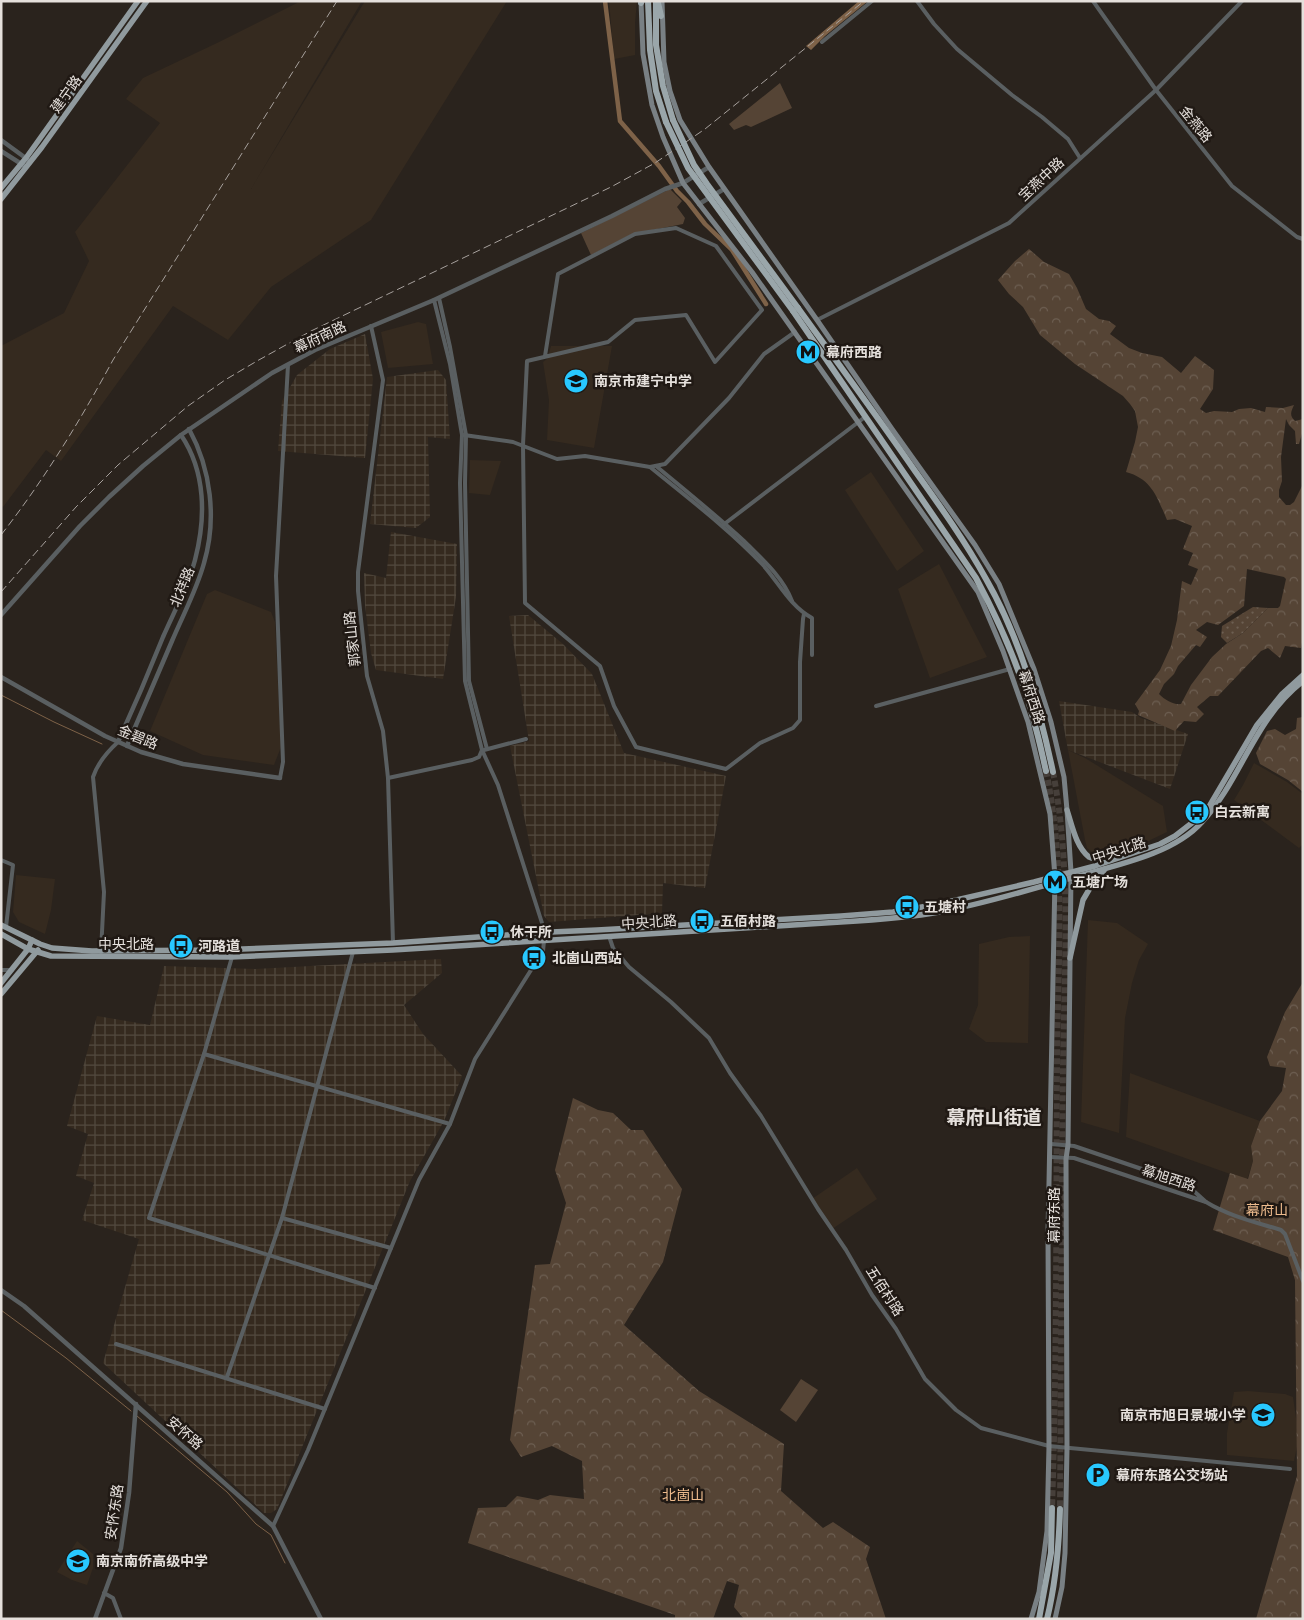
<svg xmlns="http://www.w3.org/2000/svg" width="1304" height="1620" font-family="'Archivo Narrow','Noto Sans SC',sans-serif">
<defs>
<pattern id="industrial-grid" width="8" height="8" patternUnits="userSpaceOnUse" patternTransform="scale(1.25)"><rect width="8" height="8" fill="#352a1f"/><path d="M0 4h8M4 0v8" fill="none" stroke="#52493f"/></pattern>
<pattern id="grass-dots" width="8" height="8" patternUnits="userSpaceOnUse" patternTransform="scale(1.25)"><rect width="8" height="8" fill="#554435"/><path d="M2 2h.1M6 6h.1" fill="none" stroke="#6d5f52" stroke-width="1.8" stroke-linecap="round"/></pattern>
<pattern id="forest-crowns" width="20" height="18" patternUnits="userSpaceOnUse" patternTransform="scale(1.25)"><rect width="20" height="18" fill="#554435"/><path d="M2 6a3 3 0 1 1 6 0M12 15a3 3 0 1 1 6 0" fill="none" stroke="#6d5f52"/></pattern>
</defs>
<rect width="100%" height="100%" fill="#2a231d"/>
<g fill="#352a1f">
<polygon points="301,1 362,1 251,189 365,1 507,1 371,220 271,287 228,340 173,306 61,461 46,450 3,507 1,505 1,346 64,313 89,261 75,232 160,123 126,99 143,78 217,43"/>
<polygon points="609,1 637,1 635,23 635,55 614,59"/>
<polygon points="418,322 426,324 433,364 388,368 381,332"/>
<polygon points="551,346 612,346 594,448 547,440 549,400 543,362 547,359"/>
<polygon points="470,460 501,461 490,495 469,493"/>
<polygon points="871,472 924,551 897,571 845,490"/>
<polygon points="939,564 987,657 930,678 898,589"/>
<polygon points="215,590 271,612 275,622 281,747 274,765 203,755 150,731 207,594"/>
<polygon points="1068,750 1085,758 1163,806 1167,832 1134,848 1109,856 1102,856 1093,853 1087,848 1085,840"/>
<polygon points="1254,763 1287,782 1303,794 1303,844 1299,848 1234,800 1243,785"/>
<polygon points="16,875 55,879 51,910 45,934 19,922 13,912"/>
<polygon points="1088,920 1117,923 1148,944 1139,960 1132,983 1125,1018 1119,1133 1081,1122"/>
<polygon points="1030,936 1028,1043 986,1042 969,1029 978,1005 979,944 1009,937"/>
<polygon points="1130,1073 1260,1121 1251,1146 1253,1161 1247,1180 1126,1137"/>
<polygon points="857,1168 877,1199 832,1229 812,1199"/>
<polygon points="1248,1391 1285,1394 1293,1397 1299,1438 1294,1461 1227,1455 1227,1433 1234,1392"/>
<polygon points="77,1541 93,1554 93,1568 87,1585 72,1580 57,1572"/>
</g>
<g fill="url(#industrial-grid)">
<polygon points="365,334 373,379 365,458 278,451 282,401 297,375 330,349"/>
<polygon points="438,370 446,380 450,439 428,437 430,517 416,528 370,524 387,377"/>
<polygon points="391,532 457,544 456,597 443,679 376,670 371,653 365,605 364,573 386,578"/>
<polygon points="528,615 563,644 592,674 624,753 726,776 705,888 663,883 662,913 549,922 544,916 510,746 529,741 509,616"/>
<polygon points="1059,701 1132,712 1141,718 1188,734 1170,789 1068,750"/>
<polygon points="441,959 442,973 404,1005 423,1034 462,1076 444,1121 410,1181 277,1509 271,1513 264,1513 103,1363 139,1239 82,1220 94,1183 76,1176 88,1134 67,1126 97,1016 150,1025 164,966 255,969"/>
</g>
<polygon fill="url(#grass-dots)" points="1253,607 1268,608 1243,633 1227,643 1221,637 1222,626"/>
<g fill="url(#forest-crowns)" fill-rule="evenodd">
<path d="M1029 249 1044 262 1069 274 1077 288 1086 309 1099 319 1109 321 1116 326 1110 334 1129 348 1142 353 1162 357 1181 373 1195 356 1214 370 1213 389 1200 409 1206 413 1214 411 1232 412 1239 409 1251 408 1265 412 1266 407 1283 408 1294 405C1291 412 1289 415 1295 421L1303 419V430L1299 444H1296L1295 431 1289 425 1286 419 1281 457 1282 481 1279 490V497L1286 505H1290L1294 502 1303 484V637L1301 648 1285 646 1280 658 1268 648 1261 651 1218 696H1210L1197 707 1204 714 1196 722 1184 721 1175 731 1138 715 1139 711 1135 704 1160 670 1171 646 1177 620 1182 581 1191 585 1198 569 1188 565 1193 553 1183 549 1192 526 1175 519 1167 520C1157 497 1152 479 1126 472L1135 442 1138 427 1135 411 1130 404 1123 396 1075 364 1040 335 1023 307 1009 294 998 280 1015 261ZM1247 569 1284 577 1286 579 1280 606 1278 608H1268L1243 633 1226 644 1212 657 1191 685 1181 704C1173 705 1165 700 1159 694L1164 684 1174 674 1178 666 1196 645 1200 647 1207 637 1196 630 1207 622 1218 625 1244 606Z"/>
<polygon points="1303,717 1303,792 1288,780 1260,764 1256,753 1267,731 1275,729 1285,735 1296,729 1297,718"/>
<polygon points="1303,982 1303,1619 1256,1619 1297,1476 1295,1280 1288,1257 1213,1230 1230,1173 1248,1179 1253,1161 1251,1146 1260,1121 1282,1091 1286,1068 1270,1066 1267,1057 1285,1012"/>
<polygon points="573,1098 598,1110 613,1113 631,1130 643,1130 682,1189 663,1262 624,1325 699,1391 784,1444 781,1491 823,1528 833,1522 870,1547 866,1559 886,1619 744,1619 734,1607 739,1585 727,1581 713,1619 675,1619 675,1615 468,1543 478,1508 506,1507 517,1496 538,1500 550,1495 584,1499 582,1461 552,1446 521,1457 510,1440 535,1265 550,1264 566,1203 555,1170"/>
</g>
<g fill="#554435">
<polygon points="780,83 792,108 751,127 746,125 734,130 729,124"/>
<polygon points="670,189 682,201 677,207 685,218 683,224 632,234 591,255 581,233"/>
<polygon points="801,1379 818,1390 796,1422 780,1410"/>
</g>
<polygon fill="#7e6248" points="859,1 868,1 825,36 811,50 806,46"/>
<g fill="none" stroke-linecap="round" stroke-linejoin="round">
<g stroke="#7e6248" stroke-width="1">
<polyline points="1,695 54,722 102,744"/>
<polyline points="1,1310 66,1358 131,1411"/>
<polyline points="137,1416 227,1492 256,1524 271,1535 285,1563"/>
</g>
<polyline stroke="#7e6248" stroke-width="4.5" points="605,1 620,121 659,166 677,191 688,202 705,224 732,250 766,304"/>
<g stroke="#463f3a" stroke-width="6" stroke-dasharray="6 3" stroke-linecap="butt">
<path d="M1046 771C1067 869 1057 971 1057 1071 1056 1217 1057 1363 1052 1508"/>
<path d="M1053 772C1072 870 1064 971 1063 1070 1061 1216 1061 1363 1060 1509"/>
</g>
<g stroke="#5a5f61" stroke-width="4">
<polyline points="917,1 934,24 957,49 1012,95 1042,117 1068,139 1080,158"/>
<polyline points="1093,1 1156,90 1232,186 1297,237 1303,239"/>
<polyline points="822,42 872,1"/>
<polyline points="439,298 450,347 466,435 465,483 469,681 487,749"/>
<polyline points="817,320 1009,223 1156,90 1242,1"/>
<polyline points="371,326 383,380 358,572 358,591 367,676 383,731 388,778 393,943"/>
<polyline points="545,356 558,274 635,234 676,228 716,246 762,310 715,362 686,315 635,320 608,342 527,361 523,445 525,603 600,666 614,706 636,747 726,769 760,743 793,728 800,720 800,662 803,619 804,614"/>
<polyline points="464,435 513,442 557,459 585,456 650,467 665,464 729,398 764,354 795,332"/>
<path d="M656 466C686 491 716 515 744 541 762 559 783 577 792 601"/>
<path d="M650 467C688 498 729 529 763 565 779 583 790 606 812 618V655"/>
<polyline points="723,525 865,417"/>
<polyline points="876,706 1010,669"/>
<polyline points="484,750 526,739"/>
<polyline points="280,778 283,762 276,576 288,365"/>
<polyline points="388,778 472,760 479,757 482,750"/>
<polyline points="1,860 13,865 6,927"/>
<polyline points="609,936 613,948 629,967 671,1002 709,1038 730,1073 761,1116 818,1209 846,1250 872,1295 896,1329 925,1379 956,1410 981,1428 1049,1446 1290,1469"/>
<path d="M101 952 104 892 93 777C98 762 107 752 118 742"/>
<polyline points="232,957 204,1054 149,1218 375,1288"/>
<polyline points="1,970 12,970"/>
<polyline points="204,1054 450,1124"/>
<polyline points="1050,1157 1074,1158 1206,1202 1186,1184 1074,1146 1051,1144"/>
<path d="M1206 1202C1229 1216 1255 1222 1281 1230L1285 1234 1303 1281"/>
<polyline points="282,1218 391,1248"/>
<polyline points="116,1344 325,1409"/>
<polyline points="227,1377 282,1218 353,952"/>
<polyline points="273,1526 308,1450 419,1180 450,1124 475,1059 543,951 544,941 542,923 498,785 482,750 465,681 460,483 462,435 450,364 434,300"/>
<polyline points="104,1593 113,1598 121,1619"/>
</g>
<g stroke="#5a5f61" stroke-width="4.5">
<polyline points="1,140 27,159"/>
<polyline points="1,151 23,165"/>
<polyline points="699,204 724,189"/>
<polyline points="1,615 80,526 109,497 143,466 181,435 272,373 315,350 434,300 612,216 665,189 683,183 709,167"/>
<polyline points="1,677 105,736 141,752 183,764 280,778"/>
<path d="M118 742C134 707 149 672 163 637 174 612 188 586 195 560 206 518 206 472 181 435"/>
<path d="M127 746C142 711 157 676 172 641 183 615 197 589 204 563 217 519 211 469 189 429"/>
<polyline points="1,1290 24,1306 273,1526 321,1619"/>
<polyline points="95,1619 121,1548 129,1493 136,1404"/>
</g>
<g stroke="#798084" stroke-width="5">
<polyline points="641,1 643,54 652,105 663,137 683,183 752,272 978,592 1003,651 1028,722 1050,814 1055,877 1048,1234 1049,1446 1047,1531 1039,1592 1031,1619"/>
<polyline points="662,1 664,62 670,91 680,120 709,167 817,320 892,429 975,545 999,584 1034,669 1051,722 1064,777 1067,810 1071,872 1068,1145 1066,1159 1067,1448 1065,1553 1062,1587 1055,1619"/>
</g>
<g stroke="#909a9e" stroke-width="5.5">
<polyline points="1,188 26,158 138,1"/>
<polyline points="1,199 42,147 147,1"/>
<path d="M1067 810C1072 825 1076 847 1089 857 1093 859 1100 860 1104 862"/>
<polyline points="1,925 40,944 52,948 92,951 216,950 393,943 551,932 597,930 841,916 893,912 939,904 1034,882 1095,866 1160,844 1175,836 1197,819 1210,805 1257,725 1282,694 1303,675"/>
<path d="M1 934 28 949 51 956 231 957 393 950 841 922C874 920 907 918 939 912 984 904 1028 890 1071 878 1112 866 1173 855 1202 822 1242 779 1253 720 1303 681"/>
<polyline points="1070,958 1083,900 1090,888 1105,869"/>
<polyline points="1,983 28,949 32,940"/>
<polyline points="1,994 38,950"/>
</g>
<g stroke="#9aa6aa" stroke-width="6">
<polyline points="648,1 650,50 656,91 666,122"/>
<polyline points="656,1 656,45 663,86 673,120"/>
<polyline points="641,3 642,1"/>
<polyline points="658,3 661,16"/>
<path d="M798 308C837 362 877 416 915 471 940 506 965 541 986 579 1020 638 1039 706 1053 772"/>
<path d="M793 311 976 578C1000 623 1022 672 1034 722 1039 738 1042 754 1046 771"/>
<polyline points="1039,1619 1051,1553 1052,1508"/>
<path d="M1047 1619C1056 1582 1059 1547 1060 1509"/>
</g>
<g stroke="#a7a19d" stroke-width="1" stroke-dasharray="8 4" stroke-linecap="butt">
<path d="M1 535C44 480 80 421 113 360L337 1"/>
<polyline points="1,592 76,507 118,465 188,406 225,380 257,361 311,331 611,187 655,163 705,129 864,1"/>
</g>
<g stroke="#9aa6aa" stroke-width="6">
<polyline points="673,120 694,165 707,184 798,308"/>
<polyline points="666,122 688,168 793,311"/>
</g>
</g>
<defs>
<symbol id="metro-disc" viewBox="-11 -11 22 22"><circle r="9.5" fill="#28c8ff" stroke="#201914"/><path d="M-5.5 5V-5H-3L0 0L3-5H5.5V5H3V-.5L0 4L-3-.5V5Z" fill="#111"/></symbol>
<symbol id="school-disc" viewBox="-11 -11 22 22"><circle r="9.5" fill="#28c8ff" stroke="#201914"/><path d="M0-5L7-2L0 1L-7-2ZM-4 1L0 2.5L4 1V4Q0 6-4 4Z" fill="#111"/></symbol>
<symbol id="bus-disc" viewBox="-11 -11 22 22"><circle r="9.5" fill="#28c8ff" stroke="#201914"/><path d="M-5-6H5V4H4V6H2V4H-2V6H-4V4H-5ZM-3.5-4V0h7V-4ZM-3.5 1.2v1.5H-2V1.2ZM2 1.2v1.5H3.5V1.2Z" fill="#111"/></symbol>
<symbol id="parking-disc" viewBox="-11 -11 22 22"><circle r="9.5" fill="#28c8ff" stroke="#201914"/><path d="M-3.5-5.5H1a3.5 3.5 0 0 1 0 7H-1V5.5H-3.5ZM-1-3.4V-.6H.8a1.4 1.4 0 0 0 0-2.8Z" fill="#111"/></symbol>
</defs>
<g fill-rule="evenodd">
<use href="#metro-disc" x="794" y="338" width="28" height="28"/>
<use href="#school-disc" x="562" y="367" width="28" height="28"/>
<use href="#bus-disc" x="1183" y="798" width="28" height="28"/>
<use href="#metro-disc" x="1041" y="868" width="28" height="28"/>
<use href="#bus-disc" x="893" y="893" width="28" height="28"/>
<use href="#bus-disc" x="688" y="907" width="28" height="28"/>
<use href="#bus-disc" x="478" y="918" width="28" height="28"/>
<use href="#bus-disc" x="167" y="932" width="28" height="28"/>
<use href="#bus-disc" x="520" y="944" width="28" height="28"/>
<use href="#school-disc" x="1249" y="1401" width="28" height="28"/>
<use href="#parking-disc" x="1084" y="1461" width="28" height="28"/>
<use href="#school-disc" x="64" y="1547" width="28" height="28"/>
</g>
<g text-anchor="middle" stroke-width="5" stroke-linejoin="round" paint-order="stroke">
<g font-size="14" fill="#e5e0dc" stroke="#201914">
<text transform="translate(66 94) rotate(-54)" y="5">建宁路</text>
<text transform="translate(1196 124) rotate(51)" y="5">金燕路</text>
<text transform="translate(1041 179) rotate(-43)" y="5">宝燕中路</text>
<text transform="translate(320 337) rotate(-25)" y="5">幕府南路</text>
<text transform="translate(182 587) rotate(-68)" y="5">北祥路</text>
<text transform="translate(352 639) rotate(-96)" y="5">郭家山路</text>
<text transform="translate(1032 697) rotate(72)" y="5">幕府西路</text>
<text transform="translate(138 737) rotate(22)" y="5">金碧路</text>
<text transform="translate(1119 850) rotate(-18)" y="5">中央北路</text>
<text transform="translate(649 922) rotate(-4)" y="5">中央北路</text>
<text x="126" y="949">中央北路</text>
<text transform="translate(1169 1178) rotate(18)" y="5">幕旭西路</text>
<text transform="translate(1054 1215) rotate(-90)" y="5">幕府东路</text>
<text transform="translate(885 1291) rotate(57)" y="5">五佰村路</text>
<text transform="translate(185 1433) rotate(41)" y="5">安怀路</text>
<text transform="translate(114 1512) rotate(-82)" y="5">安怀东路</text>
</g>
<g font-size="14" font-weight="bold" fill="#e5e0dc" stroke="#201914" text-anchor="start">
<text x="826" y="357">幕府西路</text>
<text x="594" y="386">南京市建宁中学</text>
<text x="1214" y="817">白云新寓</text>
<text x="1072" y="887">五塘广场</text>
<text x="924" y="912">五塘村</text>
<text x="720" y="926">五佰村路</text>
<text x="510" y="937">休干所</text>
<text x="198" y="951">河路道</text>
<text x="552" y="963">北崮山西站</text>
<text x="1246" y="1420" text-anchor="end">南京市旭日景城小学</text>
<text x="1116" y="1480">幕府东路公交场站</text>
<text x="96" y="1566">南京南侨高级中学</text>
</g>
<g font-size="14" fill="#edbb8d" stroke="#201914">
<text x="1267" y="1215">幕府山</text>
<text x="683" y="1500">北崮山</text>
</g>
<g font-size="19" font-weight="bold" fill="#e5e0dc" stroke="#201914">
<text x="994" y="1124">幕府山街道</text>
</g>
</g>
<rect width="1304" height="1620" fill="none" stroke="#e5e0dc" stroke-width="5"/>
</svg>
